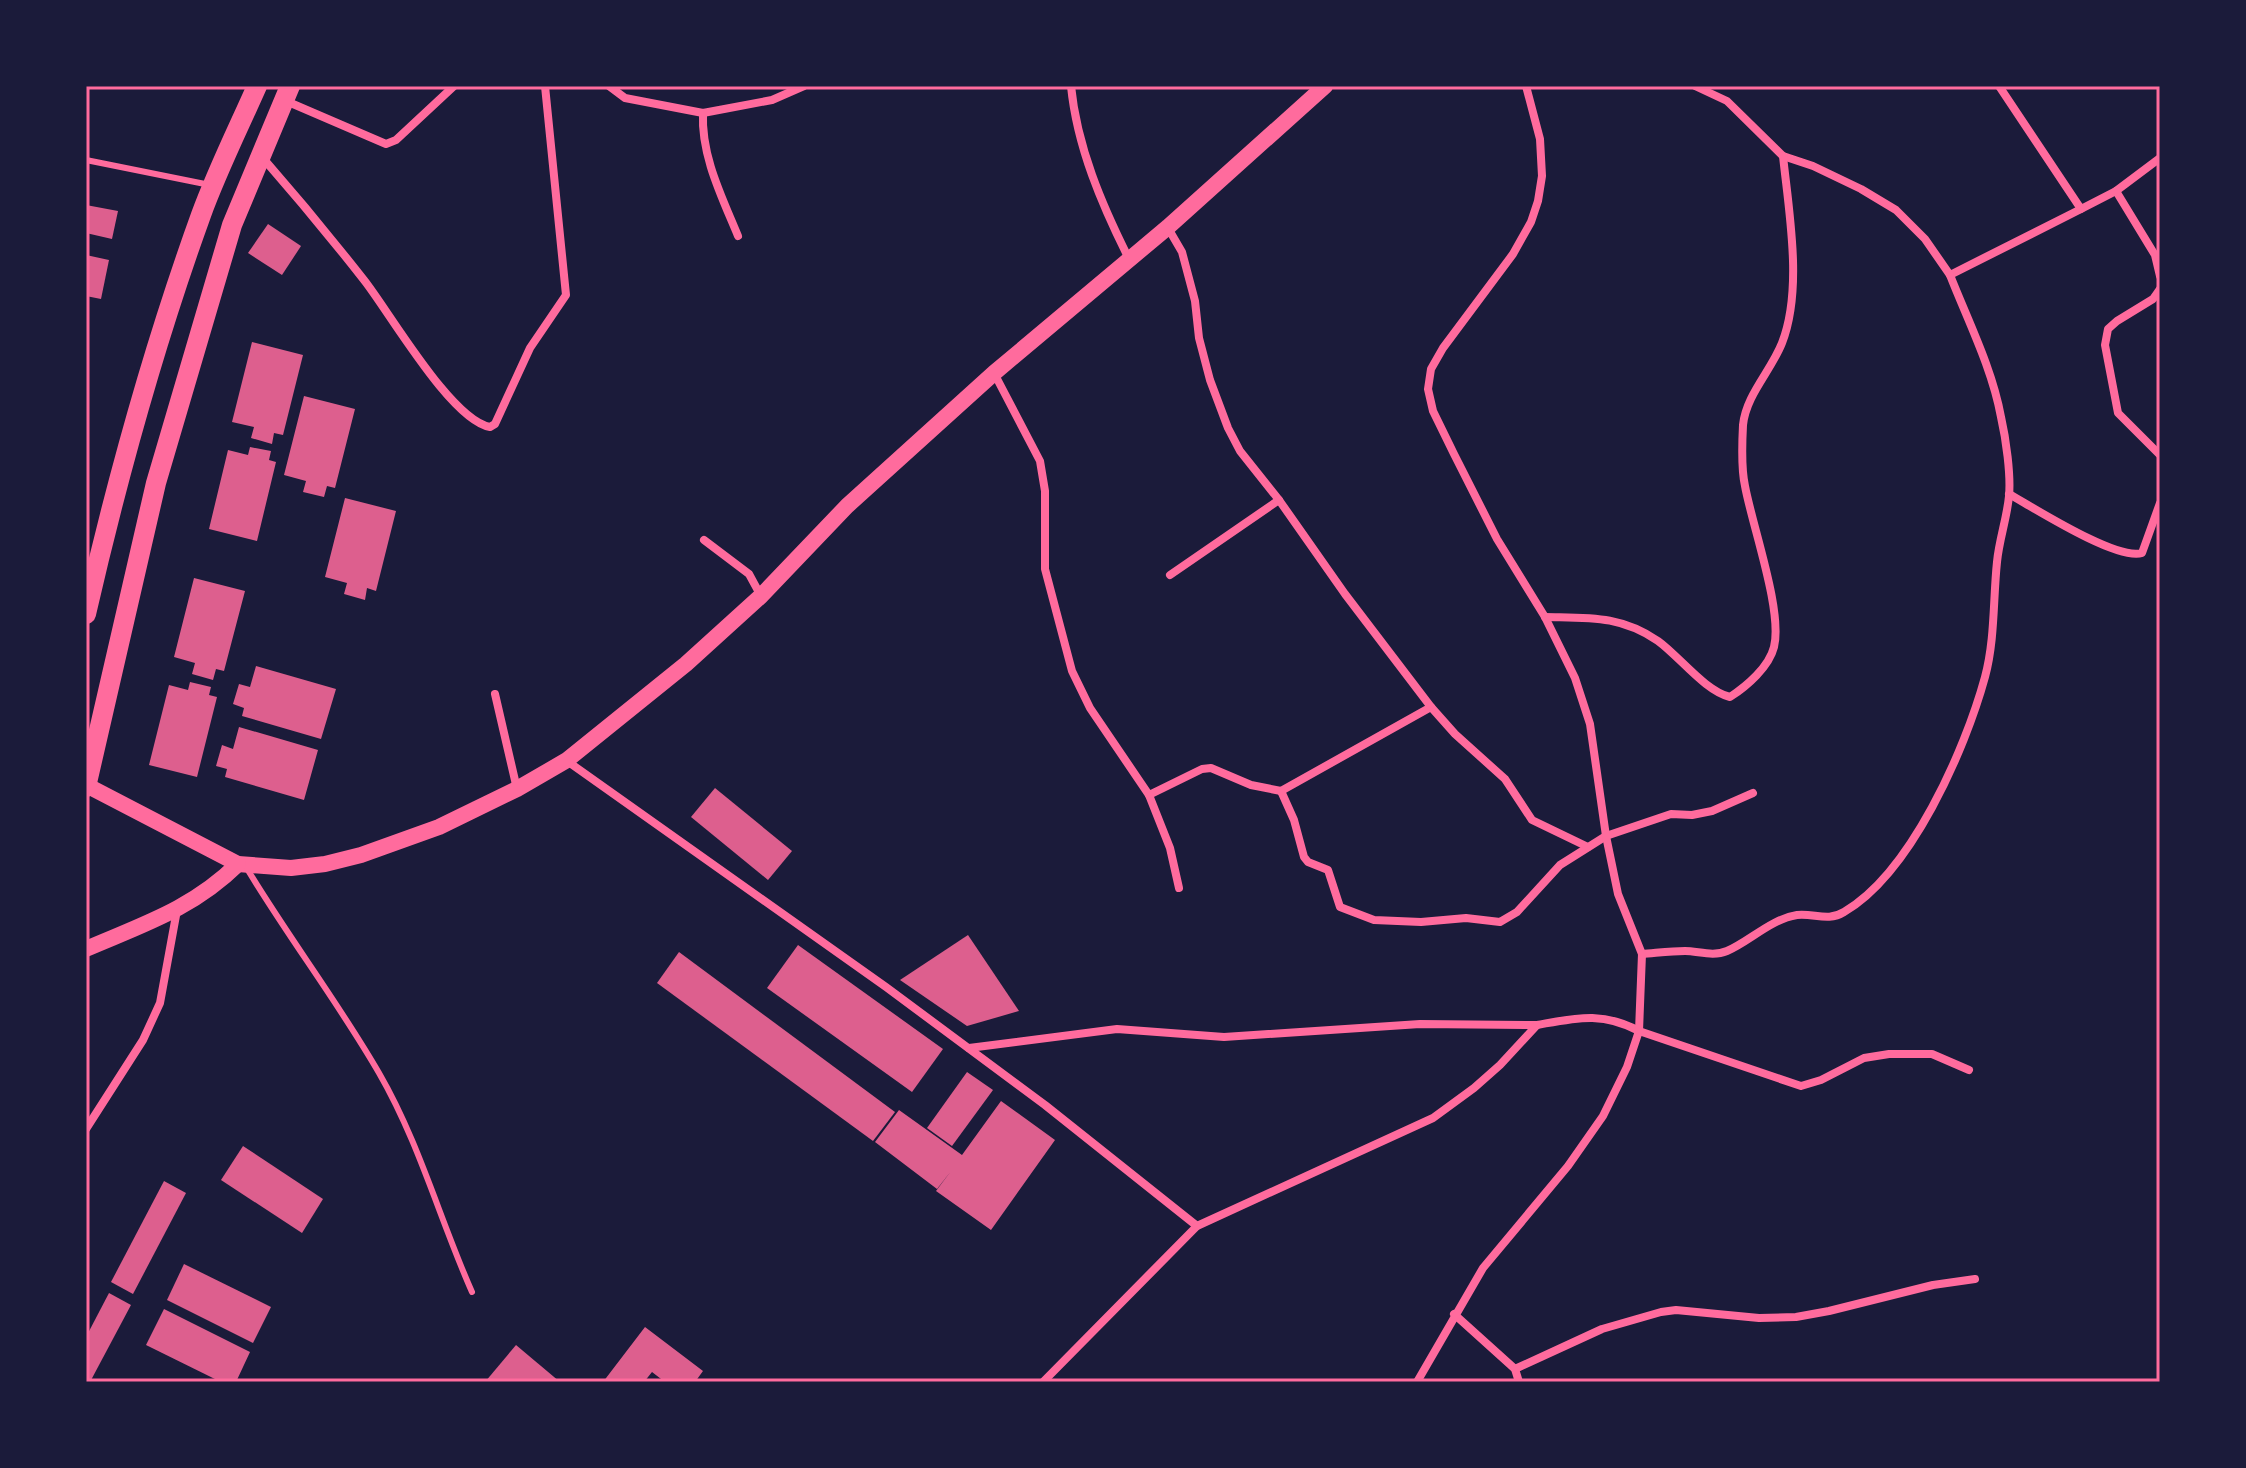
<svg xmlns="http://www.w3.org/2000/svg" width="2246" height="1468" font-family="Georgia,serif">
<rect width="100%" height="100%" fill="#1b1b3a"/>
<g fill="#dd5f8e">
<polygon points="86,205 118,211 112,239 86,233"/>
<polygon points="268,224 301,246 282,275 248,253"/>
<polygon points="86,255 109,260 101,299 86,296"/>
<polygon points="252,342 303,355 283,435 274,433 272,444 251,438 254,427 232,422"/>
<polygon points="304,396 355,409 335,488 327,486 324,497 303,492 306,481 284,475"/>
<polygon points="250,447 271,451 269,460 276,462 257,541 209,529 228,450 248,455"/>
<polygon points="345,498 396,511 376,591 367,588 365,600 344,594 347,583 325,577"/>
<polygon points="194,578 245,591 224,671 216,669 213,680 192,674 195,663 174,657"/>
<polygon points="256,666 336,689 321,739 242,716 244,708 233,704 239,684 250,687"/>
<polygon points="190,682 211,687 209,695 217,697 197,777 149,765 169,685 188,690"/>
<polygon points="239,727 318,750 304,800 225,777 227,769 216,766 222,745 233,749"/>
<polygon points="715,788 792,851 768,880 691,817"/>
<polygon points="968,935 1019,1011 967,1026 900,980"/>
<polygon points="798,945 943,1049 912,1092 767,988"/>
<polygon points="679,952 895,1112 873,1141 657,983"/>
<polygon points="967,1072 993,1090 952,1146 927,1128"/>
<polygon points="1001,1101 1055,1140 991,1230 936,1191 951,1171 937,1189 875,1142 899,1110 962,1155"/>
<polygon points="243,1146 323,1199 302,1233 221,1180"/>
<polygon points="164,1181 186,1193 133,1294 111,1282"/>
<polygon points="184,1264 271,1307 253,1343 167,1300"/>
<polygon points="109,1293 131,1305 90,1382 86,1382 86,1337"/>
<polygon points="164,1309 250,1352 236,1382 221,1382 146,1345"/>
<polygon points="645,1327 703,1371 695,1382 665,1382 652,1372 644,1382 603,1382"/>
<polygon points="516,1345 560,1382 485,1382"/>
</g>
<g fill="none" stroke-linecap="round" stroke-linejoin="round">
<g stroke="#ff6b9d" stroke-width="6">
<polyline points="86,160 210,185"/>
<path d="M246 867C288 937 338 1002 379 1073 419 1142 440 1220 472 1292"/>
</g>
<g stroke="#ff6b9d" stroke-width="8">
<polyline points="609,86 625,98 703,113 772,100 804,86"/>
<path d="M1071 86C1077 147 1102 205 1129 259"/>
<polyline points="1695,86 1727,101 1783,156 1813,166 1861,189 1896,210 1925,239 1950,275 2081,209"/>
<polyline points="1999,86 2081,209 2116,191 2160,158"/>
<polyline points="286,101 386,144 396,140 454,86"/>
<path d="M703 113C701 156 722 197 738 236"/>
<path d="M262 157C297 197 331 238 364 280 390 313 451 420 490 427L495 424 530 348 566 295 545 86"/>
<polyline points="2116,191 2155,255 2160,276"/>
<polyline points="1168,228 1182,252 1195,301 1199,338 1210,380 1228,428 1240,451 1279,500 1345,594 1431,707 1281,791 1294,820 1304,857 1308,862 1328,870 1340,907 1374,920 1421,922 1466,918 1500,922 1517,912 1560,865 1606,836 1671,814 1692,815 1712,811 1753,793"/>
<polyline points="2160,289 2153,299 2117,321 2108,329 2105,345 2118,413 2160,455"/>
<polyline points="994,373 1040,461 1045,491 1045,569 1072,671 1090,708 1149,795 1202,769 1211,768 1251,785 1281,791"/>
<path d="M2009 494C2034 508 2117 561 2142 553L2160 503"/>
<polyline points="704,540 749,574 761,596"/>
<polyline points="1170,575 1279,500"/>
<path d="M1545 617C1588 618 1620 615 1658 641 1680 657 1705 691 1730 697 1747 686 1769 667 1774 647 1783 611 1752 525 1745 486 1741 468 1742 444 1743 425 1746 395 1771 371 1782 343 1803 289 1789 213 1783 156"/>
<polyline points="495,694 517,789"/>
<polyline points="1431,707 1455,734 1505,779 1532,820 1588,847"/>
<polyline points="567,761 886,987 1045,1105 1197,1226"/>
<polyline points="1149,795 1170,848 1179,888"/>
<path d="M1642 954C1656 953 1671 951 1685 951 1698 951 1713 957 1727 951 1750 941 1771 919 1797 915 1814 913 1828 922 1844 912 1911 873 1965 750 1985 677 1995 640 1993 600 1997 562 1999 540 2007 518 2009 496 2011 475 2006 439 2001 417 1992 368 1968 321 1950 275"/>
<polyline points="969,1048 1117,1029 1224,1037 1420,1024 1537,1025"/>
<polyline points="86,1129 143,1040 160,1003 177,910"/>
<polyline points="1454,1314 1515,1369 1519,1382"/>
<polyline points="1515,1369 1602,1329 1661,1312 1676,1310 1759,1318 1796,1317 1829,1311 1933,1285 1975,1279"/>
<path d="M1043 1382 1197 1226 1433 1118 1474 1088 1500 1065 1537 1025C1576 1018 1602 1011 1639 1031L1801 1086 1821 1080 1864 1058 1889 1054H1932L1969 1070"/>
<polyline points="1417,1382 1483,1268 1568,1166 1603,1116 1627,1067 1639,1031 1642,954 1618,894 1606,836 1590,724 1575,678 1545,617 1497,539 1454,454 1433,411 1428,389 1431,369 1443,348 1513,254 1531,222 1538,201 1542,176 1540,139 1526,86"/>
</g>
<g stroke="#ff6b9d" stroke-width="16">
<polyline points="86,785 238,864 291,868 325,864 361,855 439,827 517,789 567,760 686,664 761,596 847,506 994,373 1168,227 1325,86"/>
<path d="M86 949C144 924 192 909 238 864"/>
</g>
<g stroke="#ff6b9d" stroke-width="20">
<path d="M86 614C117 479 154 345 201 215 217 171 238 129 257 86"/>
<polyline points="86,787 156,483 232,225 290,86"/>
</g>
</g>
<rect width="2246" height="1468" fill="none" stroke="#1b1b3a" stroke-width="176"/>
<rect x="88" y="88" width="2070" height="1292" fill="none" stroke="#ff6b9d" stroke-width="3"/>
</svg>
